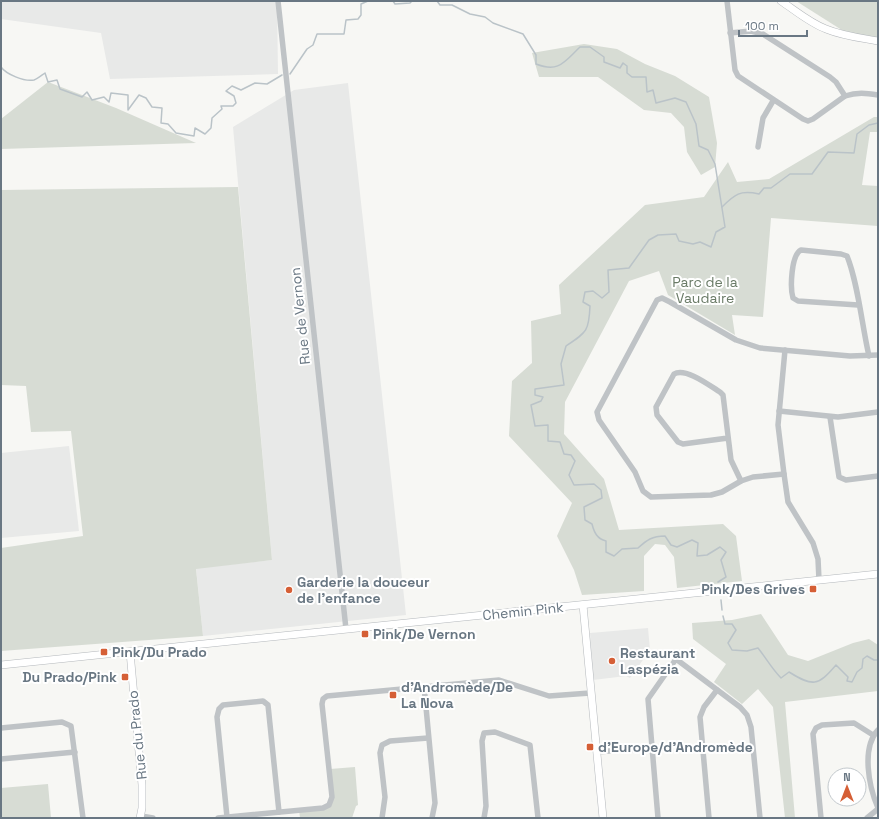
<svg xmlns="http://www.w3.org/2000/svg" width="879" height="819" font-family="'Space Grotesk',sans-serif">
<rect width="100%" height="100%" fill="#f7f7f4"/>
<g fill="#e8e9e8">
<polygon points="1,1 277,1 278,74 110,79 101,33 1,19"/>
<polygon points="348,83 406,615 203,636 196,568 272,560 233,127 294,90"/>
<polygon points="69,446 79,531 1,538 1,453"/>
<polygon points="648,628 650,650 630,678 626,676 593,680 590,633"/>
</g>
<g fill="#d7dcd4">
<polygon points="796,1 878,1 878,43 856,39"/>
<polygon points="584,44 617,49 645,64 675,76 709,97 717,143 715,167 701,175 687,152 684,127 671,113 644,110 598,77 539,77 532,53"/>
<polygon points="48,82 116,108 196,143 1,149 1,119"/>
<polygon points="874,117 878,117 878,132 870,132 862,185 878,186 878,226 771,218 763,317 732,315 735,335 668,295 659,271 629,281 565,402 564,434 604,479 619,530 723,524 736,536 742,581 677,588 674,557 665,545 655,544 644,556 644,591 582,595 574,570 557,536 572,503 509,436 512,381 532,363 531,321 561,314 559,285 645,205 704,197 728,162 737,182 769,179"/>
<polygon points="238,187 272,560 196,569 203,636 1,651 1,548 83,536 71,431 31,432 26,386 1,385 1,190"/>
<polygon points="761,614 788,655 808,661 853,643 869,639 878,645 878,691 785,702 795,818 785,818 773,707 758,689 742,704 714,682 726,664 693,639 692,623 732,620"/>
<polygon points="355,767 358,805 356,806 352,818 300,818 299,810 323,808 331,803 330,769"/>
<polygon points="48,784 51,818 1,818 1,788"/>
</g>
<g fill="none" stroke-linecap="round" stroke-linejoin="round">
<g stroke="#bac3c8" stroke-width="1.5">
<polyline points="393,1 395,4 410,3 412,1"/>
<path d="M437 1 440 5H452L470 14 485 17 493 23 523 34 536 55V64C559 73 564 62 580 47H590L604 57V62L620 68 623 63 627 66V73L632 77H646L647 92 653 90 656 103 675 98 686 102 696 124 699 146 708 150 715 164 725 227 716 232 711 247 700 242 693 244 679 241 676 234 658 235 649 240 629 268 608 270 609 292 602 298 593 291 585 292 583 302 590 306C589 331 587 332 566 346L561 364 564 385 535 389V395L543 397 541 401 531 405 535 426 548 425V441L560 442 564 454 571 455 575 461 569 475 574 485 594 484 601 490 602 498 584 507 585 520 592 524C594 532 597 539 606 541V552L614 556 622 549 638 548C647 540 652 536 665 536L671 545 677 547 692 540 698 543 697 556 707 555 720 547 726 552 721 560 726 577 718 582"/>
<path d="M1 67C6 74 24 82 34 80 37 79 42 75 45 73L48 82 57 80 60 89 82 97 87 92 92 100 104 97 109 102 111 93 128 95V110L139 95 146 98 152 107 162 108 161 123 168 124 176 133 194 136 195 128 205 134 211 128 212 118 222 109 221 106H233L236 103 234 96 226 91 232 86 241 90 255 83 267 84 282 75"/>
<polyline points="290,74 307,49 313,45 317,34 344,34 346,20 358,19 361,15 361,4 368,1"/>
<path d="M722 207C735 194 740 190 759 194L764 188H771L790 174H812L828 152 854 153 857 134 869 125 878 123"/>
<polyline points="721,600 722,610"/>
<path d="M723 616 725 624H732L736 630 728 643 732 650 747 651 758 648C766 658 772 669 781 678L789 672C813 687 818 686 836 665L848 677 847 681 852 682 857 672 862 668 863 659 867 656 874 660H878"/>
</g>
<defs>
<g id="secondary">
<path d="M781 1C796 11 810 23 826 29 843 36 861 38 878 41"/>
<polyline points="583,605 603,818"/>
<polyline points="130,652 142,785 142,808 140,818"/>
<polyline points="1,665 878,574"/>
</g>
</defs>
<use href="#secondary" stroke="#b4b8bc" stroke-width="8"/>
<g stroke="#bfc3c6" stroke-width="5.5">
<polyline points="278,1 346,629"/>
<path d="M727 1 735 70 738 76 803 119 808 121 813 119 845 96C857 92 866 93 878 95"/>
<polyline points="730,33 751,31 763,34 830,77 836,82 845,96"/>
<polyline points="758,147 763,118 773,101"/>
<path d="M858 305 798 301 793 298C790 288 791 255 801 250L841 254 847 256C858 283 862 326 869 356"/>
<polyline points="785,350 778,425 784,474 788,502 813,543 818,559 819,580"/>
<polyline points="779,411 838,417 878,412"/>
<polyline points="830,417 839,477 846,480 878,476"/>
<path d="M728 438 683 444 678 442 657 415 656 407 674 374C685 367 709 385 720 392L723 395 731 460 741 481"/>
<polyline points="784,474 753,477 741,481 722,492 711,495 651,497 643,491 635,472 599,420 597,412 657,300 662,298 670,302 736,340 760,348 850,356 878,355"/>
<polyline points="424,686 435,803 432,818"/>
<polyline points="1,728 62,722 71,726 83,818"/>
<path d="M878 730C861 748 869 787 878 808"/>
<polyline points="596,752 651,748"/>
<polyline points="1,759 75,752"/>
<polyline points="141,816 153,818"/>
<polyline points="227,817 217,717 219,709 223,705 263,701 268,705 279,812"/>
<polyline points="218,818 323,808 329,805 332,797 322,704 323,699 327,696 499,680 549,696 590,693"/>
<polyline points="382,818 385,797 380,753 382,745 390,741 428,738"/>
<polyline points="484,818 486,806 482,741 484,733 495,732 530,745 538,818"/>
<polyline points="658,818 648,699 676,659 740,707 747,715 751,727 760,818"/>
<polyline points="709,818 700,717 704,707 717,690"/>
<polyline points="821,818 813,734 816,728 822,725 854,723 873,735"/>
<polyline points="867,818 878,809"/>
</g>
<use href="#secondary" stroke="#fff" stroke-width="7"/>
</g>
<g fill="#d55f36" stroke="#fff" stroke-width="1.5">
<rect x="809" y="585" width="8" height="8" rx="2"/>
<circle cx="289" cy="590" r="4"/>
<rect x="361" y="630" width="8" height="8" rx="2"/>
<rect x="100" y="648" width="8" height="8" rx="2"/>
<circle cx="612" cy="661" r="4"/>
<rect x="121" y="673" width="8" height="8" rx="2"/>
<rect x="389" y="691" width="8" height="8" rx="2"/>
<rect x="586" y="743" width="8" height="8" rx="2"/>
</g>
<g text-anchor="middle" stroke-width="4" stroke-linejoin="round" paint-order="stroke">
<g font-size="14" fill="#6a7b67" stroke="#fff">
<text x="705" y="287">Parc de la<tspan x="705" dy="16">Vaudaire</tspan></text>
</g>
<g font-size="14" fill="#697783" stroke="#fff">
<text transform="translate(300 316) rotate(-96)" y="5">Rue de Vernon</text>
<text transform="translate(523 611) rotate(-6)" y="5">Chemin Pink</text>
<text transform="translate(137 735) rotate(-96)" y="5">Rue du Prado</text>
</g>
<g font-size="14" font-weight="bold" fill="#697783" stroke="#fff" text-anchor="start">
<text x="297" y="587">Garderie la douceur<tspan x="297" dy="16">de l'enfance</tspan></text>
<text x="805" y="594" text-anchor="end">Pink/Des Grives</text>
<text x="373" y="639">Pink/De Vernon</text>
<text x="112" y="657">Pink/Du Prado</text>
<text x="620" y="658">Restaurant<tspan x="620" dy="16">Laspézia</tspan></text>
<text x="117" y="682" text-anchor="end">Du Prado/Pink</text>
<text x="401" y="692">d'Andromède/De<tspan x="401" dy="16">La Nova</tspan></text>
<text x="598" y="752">d'Europe/d'Andromède</text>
</g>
</g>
<rect width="879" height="819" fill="none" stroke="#697783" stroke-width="4"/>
<g transform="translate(847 787)"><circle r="19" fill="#ffffff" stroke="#c3c9cd"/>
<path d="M0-3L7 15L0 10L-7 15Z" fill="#d55f36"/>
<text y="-6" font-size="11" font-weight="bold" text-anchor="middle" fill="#697783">N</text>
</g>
<path d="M739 30v6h68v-6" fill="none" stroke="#697783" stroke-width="2"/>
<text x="745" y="30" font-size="12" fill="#697783" stroke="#ffffff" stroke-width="3" paint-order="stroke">100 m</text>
</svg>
